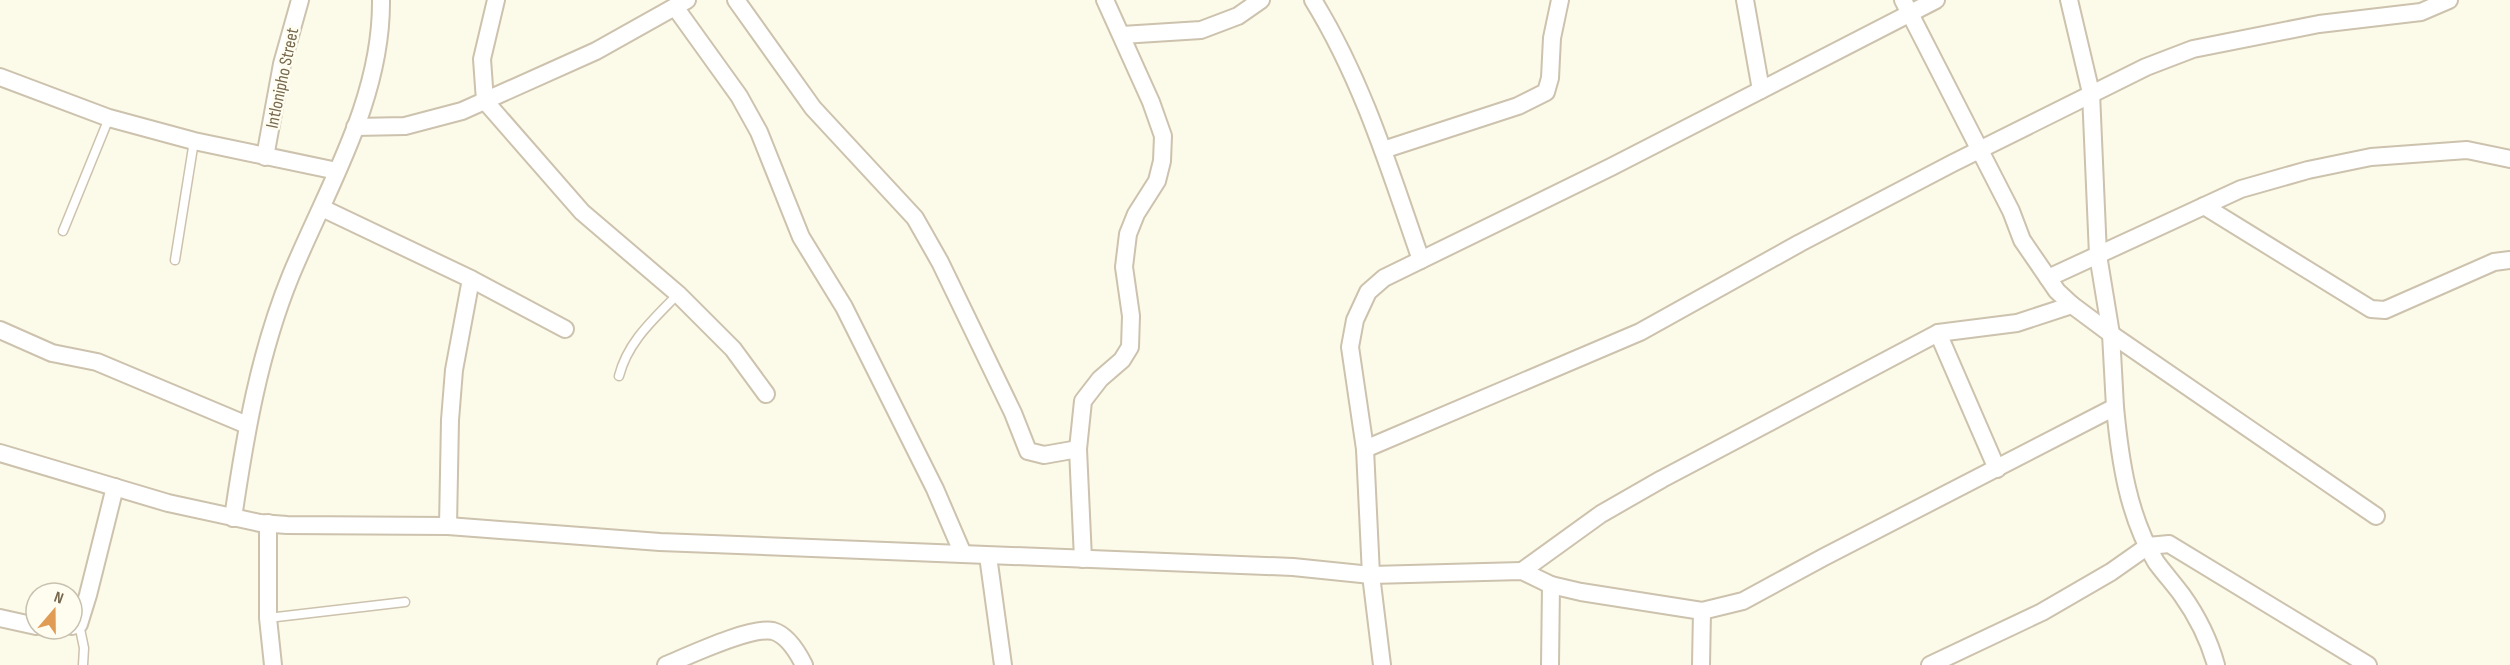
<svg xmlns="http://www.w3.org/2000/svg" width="2510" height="665" font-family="'Sofia Sans Condensed',sans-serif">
<rect width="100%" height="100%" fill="#fcfae9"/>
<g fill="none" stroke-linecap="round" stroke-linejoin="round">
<defs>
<g id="service">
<polyline points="63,231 109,118"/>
<polyline points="175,260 194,141"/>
<path d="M619 376C628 341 654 319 678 294"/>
<polyline points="268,618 405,602"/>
<polyline points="79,624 84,648 83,665"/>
</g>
<g id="minor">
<polyline points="496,0 482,59 485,101 582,212 678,294 733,349 766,394"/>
<polyline points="736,0 813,108 915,218 940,262 1013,413 1028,451 1044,455 1078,449"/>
<path d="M1313 0C1363 81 1390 171 1421 260"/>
<polyline points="1745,0 1761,90"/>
<polyline points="1903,0 2011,211 2022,240 2057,291 2072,305 2111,334 2376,516"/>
<polyline points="675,7 739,96 759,132 801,237 844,307 935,489 963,554"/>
<polyline points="1122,35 1201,30 1238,16 1261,0"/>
<polyline points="0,77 109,118 194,141 337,171"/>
<polyline points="355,127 405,126 462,111 596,51 687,0"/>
<polyline points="1383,150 1518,106 1546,92 1550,78 1552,38 1560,0"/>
<polyline points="265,157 282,64 300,0"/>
<polyline points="2204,206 2371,309 2385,310 2494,262 2510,260"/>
<polyline points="322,208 471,279 565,329"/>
<polyline points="2048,278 2241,189 2308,170 2371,157 2467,150 2510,159"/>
<polyline points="0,330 52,353 97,362 247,425"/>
<polyline points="1938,333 1997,469"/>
<path d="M2115 407C2120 460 2128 516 2156 562 2164 573 2174 584 2182 595 2197 616 2209 640 2216 665"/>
<polyline points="1365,449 1640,332 1800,243 1953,163 2146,67 2193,49 2319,24 2421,12 2449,0"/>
<polyline points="0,453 168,503 260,523 287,525 448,526 660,542 1293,567 1371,575 1522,571 1551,585 1581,592 1702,611 1743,601 1824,557 2115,407 2111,334 2098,255 2091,93 2069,0"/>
<path d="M233 518C245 436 259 353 291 275 328 186 382 99 381 0"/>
<polyline points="268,523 268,618 273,665"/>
<polyline points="448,526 450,420 454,370 471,279"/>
<polyline points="988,556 1003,665"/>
<polyline points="1083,559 1078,449 1083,401 1100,379 1122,360 1130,347 1131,316 1124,267 1128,234 1136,214 1157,181 1162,161 1163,136 1151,102 1105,0"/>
<polyline points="1522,571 1601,514 1662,479 1938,333 2017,323 2072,305"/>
<polyline points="0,618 36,626"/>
<polyline points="72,626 79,624 88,595 115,487"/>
<path d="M666 665C688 656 751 626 773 631 787 635 798 653 804 665"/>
<polyline points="1382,665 1371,575 1365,449 1350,347 1355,320 1368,292 1384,278 1611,167 1936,0"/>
<polyline points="1550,665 1551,585"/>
<polyline points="1701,665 1702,611"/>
<polyline points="1930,665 2042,612 2111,572 2148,546 2169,544 2368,665"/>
</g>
</defs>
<use href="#service" stroke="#ccc2ad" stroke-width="11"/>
<use href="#minor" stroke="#ccc2ad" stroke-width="20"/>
<use href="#service" stroke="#fff" stroke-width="8"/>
<use href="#minor" stroke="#fff" stroke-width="16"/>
</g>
<g text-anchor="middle" stroke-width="5" stroke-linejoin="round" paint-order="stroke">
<g font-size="18" fill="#76674d" stroke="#fefdf0">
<text transform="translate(282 78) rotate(-78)" y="6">Intlonipho Street</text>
</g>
</g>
<g transform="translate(54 611) rotate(20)"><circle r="28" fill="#fefdf0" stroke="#c8c1af" stroke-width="1.5"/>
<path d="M0-4.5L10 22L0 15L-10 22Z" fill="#e09b54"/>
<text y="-9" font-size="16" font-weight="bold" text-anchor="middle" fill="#76674d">N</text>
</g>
</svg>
